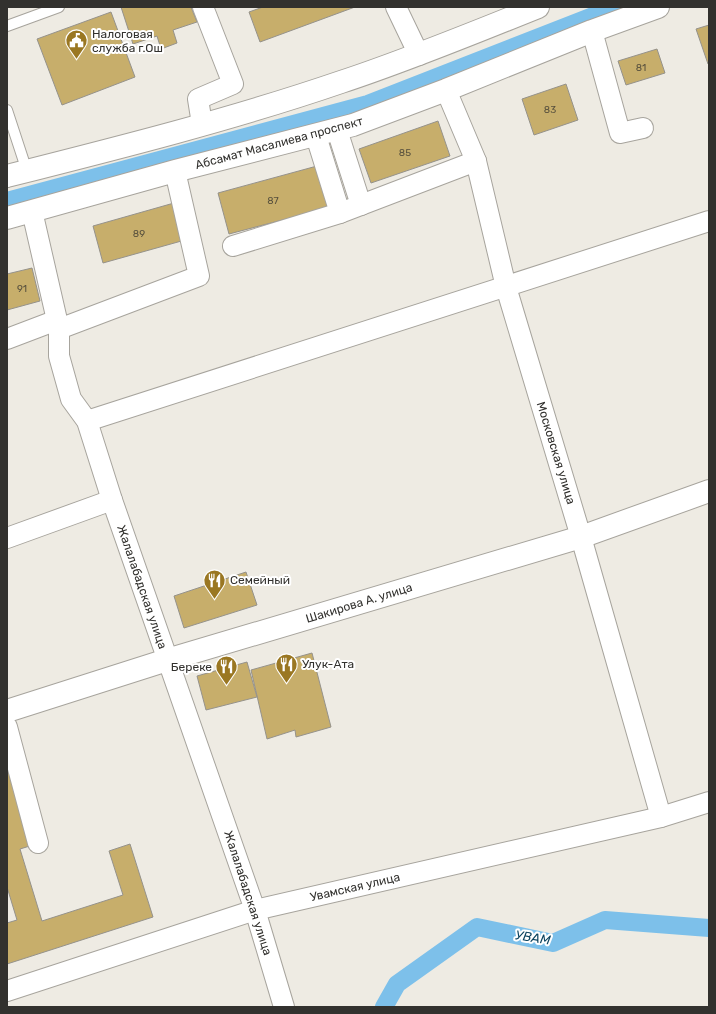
<svg xmlns="http://www.w3.org/2000/svg" width="716" height="1014" font-family="Rubik,sans-serif">
<rect width="100%" height="100%" fill="#eeebe3"/>
<g fill="none" stroke-linecap="round" stroke-linejoin="round">
<g stroke="#7dc0ea" stroke-width="18">
<polyline points="7,201 368,104 616,7"/>
<polyline points="384,1007 397,984 477,927 553,943 605,920 709,928"/>
</g>
</g>
<g fill="#c7ae6b" stroke="#95928b">
<polygon points="121,7 191,7 197,22 173,30 177,43 161,49 157,36 133,44"/>
<polygon points="263,7 355,7 260,42 249,12"/>
<polygon points="111,12 135,77 62,105 37,39"/>
<polygon points="709,25 709,64 708,64 696,29"/>
<polygon points="657,49 665,73 626,85 618,61"/>
<polygon points="566,84 578,120 534,135 522,99"/>
<polygon points="438,121 450,156 371,183 359,149"/>
<polygon points="317,166 328,208 229,234 218,193"/>
<polygon points="174,203 185,240 103,263 93,226"/>
<polygon points="32,268 40,301 7,310 7,274"/>
<polygon points="246,572 257,605 184,628 174,596"/>
<polygon points="312,653 331,727 296,737 295,730 267,739 251,670"/>
<polygon points="247,662 257,697 206,710 197,676"/>
<polygon points="7,764 33,845 20,849 42,921 123,895 109,851 130,844 153,917 7,964 7,923 17,920 7,887"/>
</g>
<g fill="none" stroke-linecap="round" stroke-linejoin="round">
<defs>
<g id="service">
<polyline points="7,26 59,7"/>
<polyline points="7,110 27,171"/>
</g>
<g id="minor">
<polyline points="396,7 419,55"/>
<polyline points="592,31 620,133 643,128"/>
<polyline points="446,90 476,161 506,287 581,537 661,817"/>
<polyline points="202,124 198,99 233,84 203,7"/>
<polyline points="337,130 361,205"/>
<polyline points="316,136 340,213"/>
<polyline points="32,211 59,329 59,356 71,399 87,421 112,500 255,910 284,1007"/>
<polyline points="233,246 340,213 476,161"/>
<polyline points="59,329 199,276 175,171"/>
<polyline points="7,339 57,320"/>
<polyline points="87,421 709,221"/>
<polyline points="7,538 112,500"/>
<polyline points="7,727 38,843"/>
<polyline points="7,991 255,910 661,817 709,802"/>
</g>
<polyline id="secondary" points="7,711 167,660 581,537 709,491"/>
<g id="primary">
<path d="M7 176C118 148 233 119 341 82 408 60 473 33 538 7"/>
<polyline points="7,218 175,171 353,125 446,90 592,31 658,7"/>
</g>
</defs>
<use href="#service" stroke="#a7a49d" stroke-width="12"/>
<use href="#minor" stroke="#a7a49d" stroke-width="22"/>
<use href="#secondary" stroke="#a7a49d" stroke-width="24"/>
<use href="#primary" stroke="#a7a49d" stroke-width="24"/>
<use href="#service" stroke="#fff" stroke-width="10"/>
<use href="#minor" stroke="#fff" stroke-width="20"/>
<use href="#secondary" stroke="#fff" stroke-width="22"/>
<use href="#primary" stroke="#fff" stroke-width="22"/>
</g>
<defs>
<symbol id="civic-pin" viewBox="-11 -11 22 30"><path d="M0 17L-7.5 6A9.5 9.5 0 1 1 7.5 6Z" fill="#9a7722" stroke="#fff"/><path d="M-.6-6.5H3V-4.5H.6V-3L4-1V1h2V6H-6V1h2V-1L-.6-3ZM-1.2 2.5V6h2.4V2.5Z" fill="#fff"/></symbol>
<symbol id="restaurant-pin" viewBox="-11 -11 22 30"><path d="M0 17L-7.5 6A9.5 9.5 0 1 1 7.5 6Z" fill="#9a7722" stroke="#fff"/><path d="M-5-6h1v4h1v-4h1v4h1v-4h1v5L-1.5 .5V6h-2V.5L-5-1ZM5-6V6H3V1.5H1.5Q1.5-4 5-6Z" fill="#fff"/></symbol>
</defs>
<g fill-rule="evenodd">
<use href="#civic-pin" x="64" y="28" width="25" height="34"/>
<use href="#restaurant-pin" x="202" y="568" width="25" height="34"/>
<use href="#restaurant-pin" x="274" y="652" width="25" height="34"/>
<use href="#restaurant-pin" x="214" y="654" width="25" height="34"/>
</g>
<g text-anchor="middle" stroke-width="4" stroke-linejoin="round" paint-order="stroke">
<g font-size="10" fill="#57503d">
<text x="641" y="71">81</text>
<text x="550" y="113">83</text>
<text x="405" y="156">85</text>
<text x="273" y="204">87</text>
<text x="139" y="237">89</text>
<text x="22" y="292">91</text>
</g>
<g font-size="12" fill="#32312e" stroke="#fff" text-anchor="start">
<text x="92" y="38">Налоговая<tspan x="92" dy="14">служба г.Ош</tspan></text>
<text x="230" y="584">Семейный</text>
<text x="302" y="668">Улук-Ата</text>
<text x="212" y="671" text-anchor="end">Береке</text>
</g>
<g font-size="12" fill="#32312e" stroke="#fff">
<text transform="translate(279 143) rotate(-15)" y="4">Абсамат Масалиева проспект</text>
<text transform="translate(556 453) rotate(73)" y="4">Московская улица</text>
<text transform="translate(142 587) rotate(71)" y="4">Жалалабадская улица</text>
<text transform="translate(359 603) rotate(-17)" y="4">Шакирова А. улица</text>
<text transform="translate(355 887) rotate(-13)" y="4">Увамская улица</text>
<text transform="translate(248 893) rotate(72)" y="4">Жалалабадская улица</text>
</g>
<g font-size="13" font-style="italic" fill="#0c435f" stroke="#fff">
<text transform="translate(533 937) rotate(9)" y="5">УВАМ</text>
</g>
</g>
<rect width="716" height="1014" fill="none" stroke="#32312e" stroke-width="16"/>
</svg>
